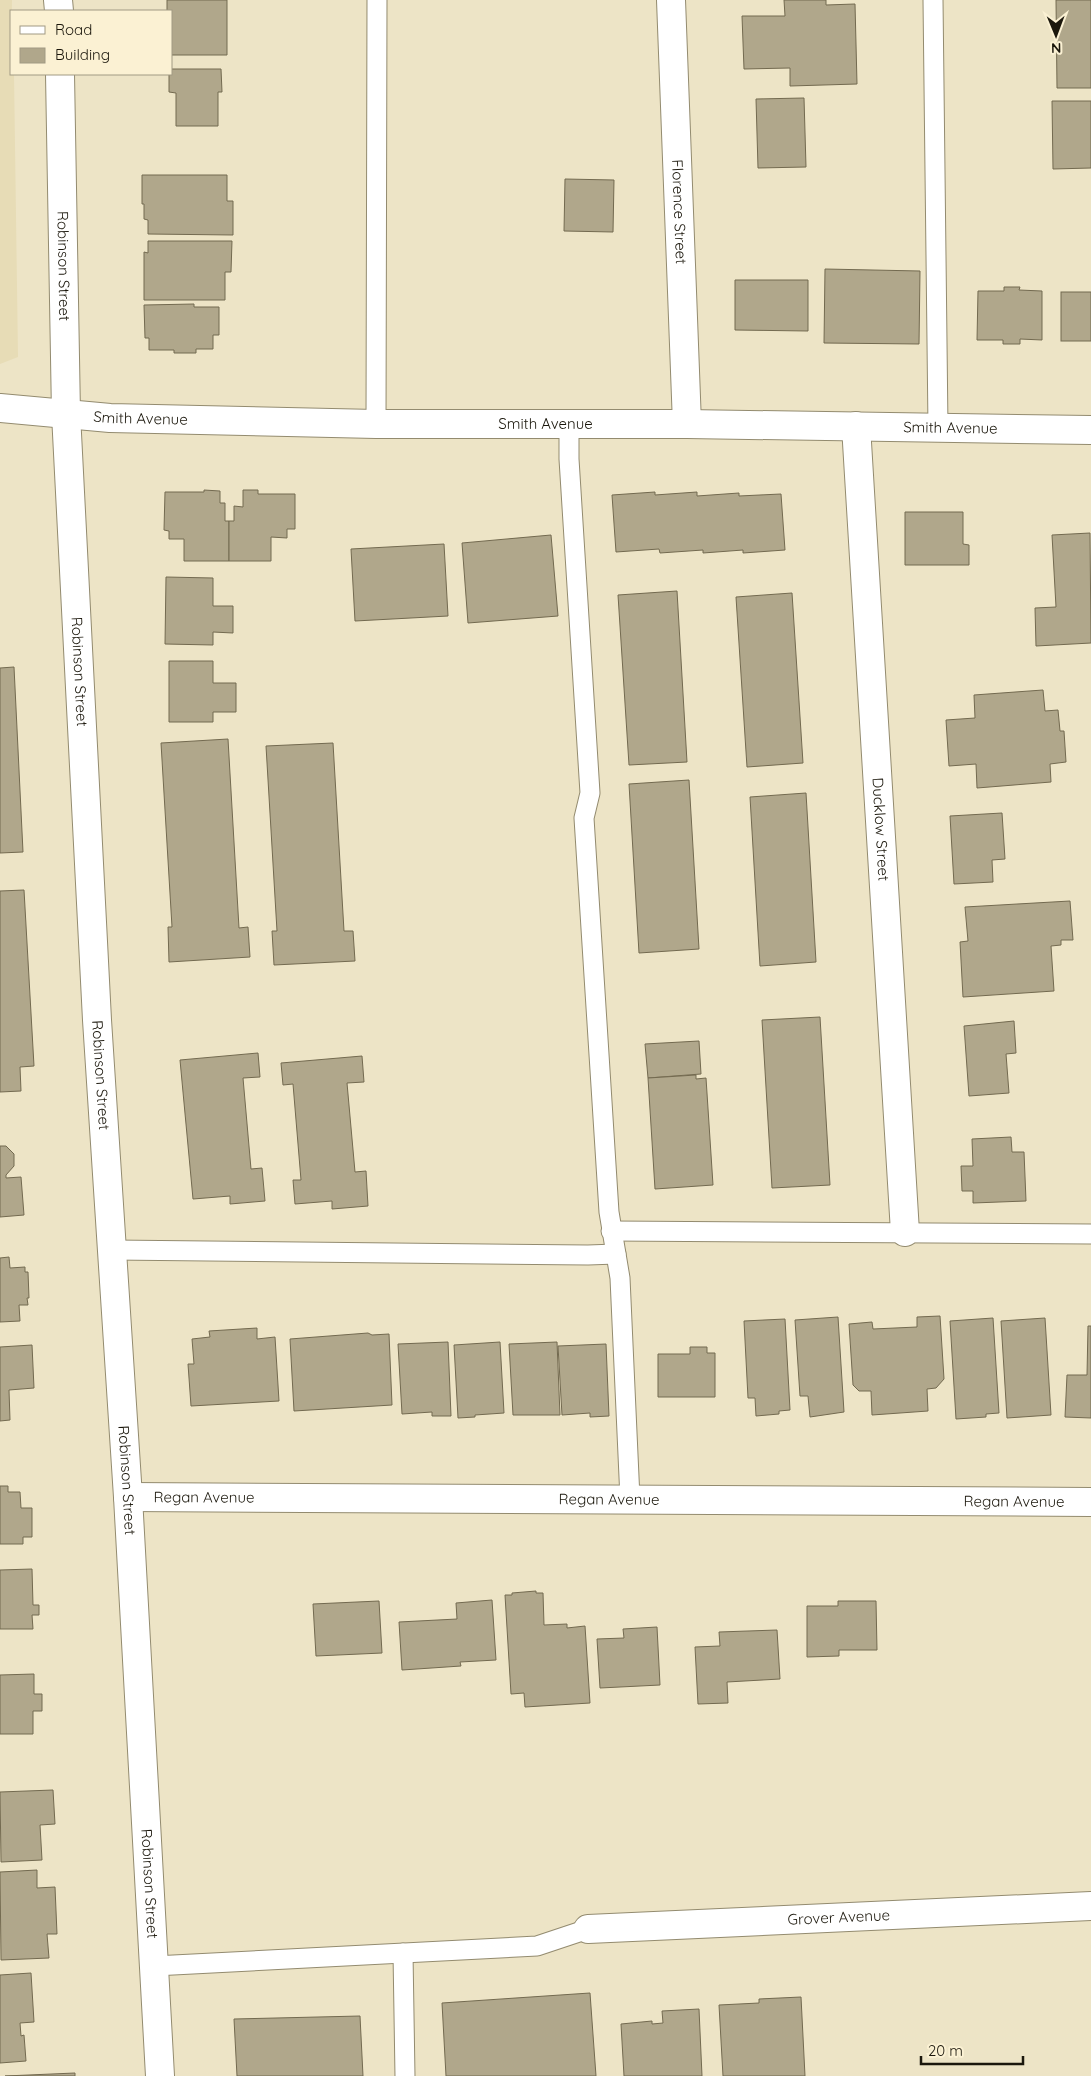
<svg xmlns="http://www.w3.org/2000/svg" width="1091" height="2076" font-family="Quicksand,sans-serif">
<rect width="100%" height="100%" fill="#ede4c6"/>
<polygon fill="#e7dcb6" points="0,0 12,0 11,74 14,74 18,357 0,364"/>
<g fill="#b0a78b" stroke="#736a50">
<polygon points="167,0 227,0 227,55 171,55 171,11 167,11"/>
<polygon points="784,0 826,0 826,5 855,4 857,84 790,86 790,68 744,69 742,16 785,16"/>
<polygon points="1056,0 1091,0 1091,88 1057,88"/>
<polygon points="171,69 221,69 222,92 218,92 218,126 176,126 176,93 169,92 169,74 171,74"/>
<polygon points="804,98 806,167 758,168 756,99"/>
<polygon points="1052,101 1091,101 1091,168 1053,169"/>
<polygon points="142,175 227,175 227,201 233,201 233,235 148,234 148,220 144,219 144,204 142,204"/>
<polygon points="565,179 614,180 613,232 564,231"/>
<polygon points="148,241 232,241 231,272 225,272 225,300 144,300 144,252 148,253"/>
<polygon points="825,269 920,271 919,344 824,343"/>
<polygon points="735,280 808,280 808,331 735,330"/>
<polygon points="1004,287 1020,287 1019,290 1042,291 1042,340 1020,339 1020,344 1003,344 1003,340 977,340 978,291 1004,291"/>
<rect x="1061" y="292" width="30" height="49"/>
<polygon points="194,304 194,307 219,307 219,335 213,335 213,349 196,349 196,353 174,353 174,350 149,350 149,338 145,338 144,305"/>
<polygon points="204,490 220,491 220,503 225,503 225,521 229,521 229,561 184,561 184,539 169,539 169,531 164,530 165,492 204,492"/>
<polygon points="243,490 258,490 258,494 295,494 295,529 287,529 287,538 271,537 271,561 229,561 229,521 234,521 234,506 243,507"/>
<polygon points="655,492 655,495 697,492 697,496 739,493 739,496 781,494 785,550 743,553 743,550 703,553 703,550 660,553 659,549 616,552 612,495"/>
<polygon points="905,512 963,512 963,544 969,545 969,565 905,565"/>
<polygon points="1090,533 1091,643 1036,646 1035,608 1056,607 1052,535"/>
<polygon points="551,535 558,616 468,623 462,543"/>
<polygon points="444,544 448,616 355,621 351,549"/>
<polygon points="166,577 213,578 213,606 233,606 233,633 213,632 213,645 165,644"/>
<polygon points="677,591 687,762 629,765 618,595"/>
<polygon points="792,593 803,763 747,767 736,597"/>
<polygon points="169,661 213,661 213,683 236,683 236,712 213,712 213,722 169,722"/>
<polygon points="14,667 23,852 0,853 0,668"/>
<polygon points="1043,690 1045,711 1058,710 1060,731 1064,731 1066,762 1050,764 1051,782 977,788 976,764 949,766 946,720 975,718 974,695"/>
<polygon points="228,739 239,928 248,927 250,957 169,962 168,927 172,927 161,743"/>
<polygon points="333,743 344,931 353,931 355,961 274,965 272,931 277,931 266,746"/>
<polygon points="689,780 699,949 639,953 629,784"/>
<polygon points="806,793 816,962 760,966 750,797"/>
<polygon points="1002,813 1005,859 992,860 993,882 954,884 950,816"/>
<polygon points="24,890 34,1066 20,1067 21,1091 0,1092 0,891"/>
<polygon points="1070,901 1073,940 1061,940 1061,945 1051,946 1054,991 963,997 960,942 968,941 965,907"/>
<polygon points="820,1017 830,1185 772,1188 762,1020"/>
<polygon points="1014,1021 1016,1053 1006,1054 1009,1093 969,1096 964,1026"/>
<polygon points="699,1041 701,1074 648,1078 645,1044"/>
<polygon points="258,1053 260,1077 243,1078 251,1169 262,1168 265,1201 230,1204 230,1196 193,1199 180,1060"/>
<polygon points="362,1056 364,1082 347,1083 355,1172 366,1171 368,1206 332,1209 332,1201 295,1204 293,1180 301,1180 293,1084 283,1085 281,1063"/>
<polygon points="696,1075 696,1079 706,1078 713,1185 655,1189 648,1078"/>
<polygon points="1011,1137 1012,1152 1024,1152 1026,1201 973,1203 973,1191 962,1191 961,1166 973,1166 972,1139"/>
<polygon points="0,1146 6,1146 14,1154 14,1166 6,1175 6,1178 21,1177 24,1215 0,1217"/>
<polygon points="9,1257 10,1268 25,1267 25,1272 28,1272 29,1298 27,1298 28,1305 19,1305 20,1321 0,1322 0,1258"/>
<polygon points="940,1316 944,1379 936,1388 927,1389 928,1411 872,1415 871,1391 859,1391 853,1385 849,1324 872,1322 873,1329 917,1327 917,1317"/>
<polygon points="838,1317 844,1412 810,1417 808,1396 800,1396 795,1320"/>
<polygon points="993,1318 999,1413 986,1414 986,1417 956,1419 950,1321"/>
<polygon points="1045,1318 1051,1415 1007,1418 1001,1321"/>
<polygon points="785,1319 790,1410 779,1411 779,1414 756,1416 755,1398 748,1398 744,1321"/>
<polygon points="1088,1326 1091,1326 1091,1418 1065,1417 1067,1375 1087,1375"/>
<polygon points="257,1328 257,1339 275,1337 279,1401 191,1406 188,1364 194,1364 192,1339 210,1337 209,1331"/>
<polygon points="368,1333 372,1335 389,1334 392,1405 294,1411 290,1339"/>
<polygon points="448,1342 451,1416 432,1416 432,1412 402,1414 398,1344"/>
<polygon points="500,1342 504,1413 475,1415 475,1417 458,1418 454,1345"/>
<polygon points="557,1342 560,1415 513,1415 509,1344"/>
<polygon points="606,1344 609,1416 590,1417 590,1413 562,1415 558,1346"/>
<polygon points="32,1345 34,1388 9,1390 10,1420 0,1421 0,1347"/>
<polygon points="690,1347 707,1347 707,1353 715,1353 715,1397 658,1397 658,1354 690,1354"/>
<polygon points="0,1486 8,1486 8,1492 20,1492 21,1508 32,1508 32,1537 23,1537 23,1544 0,1544"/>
<polygon points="32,1569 33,1605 39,1605 39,1615 32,1615 33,1629 0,1629 0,1570"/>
<polygon points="536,1591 536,1593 543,1593 544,1625 567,1624 567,1628 585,1626 590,1703 525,1707 524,1693 511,1694 505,1595 512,1595 512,1593"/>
<polygon points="492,1600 496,1660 460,1662 461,1666 402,1670 399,1622 457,1619 456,1603"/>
<polygon points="379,1601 382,1653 316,1656 313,1604"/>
<polygon points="838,1601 876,1601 877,1650 839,1650 839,1656 807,1657 807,1606 838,1606"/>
<polygon points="657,1627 660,1685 600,1688 597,1639 624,1638 623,1629"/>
<polygon points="777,1630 780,1679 727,1682 728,1703 698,1704 695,1647 720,1646 719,1632"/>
<polygon points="34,1674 34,1694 42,1694 42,1711 33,1711 33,1734 0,1734 0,1675"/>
<polygon points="53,1790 55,1824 40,1825 42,1860 1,1862 0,1792"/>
<polygon points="37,1870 37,1888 55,1887 57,1934 47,1934 49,1958 1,1960 0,1872"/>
<polygon points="31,1973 34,2022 20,2023 21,2036 24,2035 26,2061 0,2063 0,1975"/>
<polygon points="590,1993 596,2076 446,2076 442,2003"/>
<polygon points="801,1997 805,2076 723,2076 719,2005 759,2003 759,1999"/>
<polygon points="699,2009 702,2076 624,2076 621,2024 652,2021 652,2024 663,2023 662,2011"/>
<polygon points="360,2016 363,2076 237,2076 234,2019"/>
<polygon points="75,2073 75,2076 5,2076"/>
</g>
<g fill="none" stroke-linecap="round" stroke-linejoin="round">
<defs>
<g id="lane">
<polyline points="933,0 938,427"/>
<polyline points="376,424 377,0"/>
<polyline points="569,424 569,459 590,793 584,818 609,1212 620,1278 630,1499"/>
<polyline points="611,1231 1091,1234"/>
<polyline points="112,1250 588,1255 616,1254"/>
<polyline points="403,1953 405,2076"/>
<polyline points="154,1966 537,1946 588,1929"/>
</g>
<g id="street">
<path id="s1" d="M671 0 687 424"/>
<path id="s2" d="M856 426 905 1232"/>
<path id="s3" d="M128 1497 1091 1502"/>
<path id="s4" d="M588 1929 1091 1906"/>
</g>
<g id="secondary">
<polyline points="58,0 59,11"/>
<path id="s5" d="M60 74 66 414 97 1020 128 1497 160 2076"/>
<path id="s6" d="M0 408 110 418 376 424H687L1091 430"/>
</g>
</defs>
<use href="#lane" stroke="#938b6f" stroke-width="21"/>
<use href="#street" stroke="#938b6f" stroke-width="30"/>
<use href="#secondary" stroke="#938b6f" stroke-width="30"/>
<use href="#lane" stroke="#fff" stroke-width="19"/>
<use href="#street" stroke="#fff" stroke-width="28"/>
<use href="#secondary" stroke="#fff" stroke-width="28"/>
</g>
<g text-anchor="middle" stroke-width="4" stroke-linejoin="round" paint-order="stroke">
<g font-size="15" fill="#1b170c" stroke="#fbf1d3">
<text dy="5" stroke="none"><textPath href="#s1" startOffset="212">Florence Street</textPath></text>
<text dy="5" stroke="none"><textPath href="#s5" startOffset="192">Robinson Street</textPath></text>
<text dy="5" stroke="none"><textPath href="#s6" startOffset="141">Smith Avenue</textPath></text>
<text dy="5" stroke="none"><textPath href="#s6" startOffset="546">Smith Avenue</textPath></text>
<text dy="5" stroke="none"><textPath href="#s6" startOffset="951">Smith Avenue</textPath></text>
<text dy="5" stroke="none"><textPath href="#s5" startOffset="598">Robinson Street</textPath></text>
<text dy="5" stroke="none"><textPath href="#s2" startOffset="404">Ducklow Street</textPath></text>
<text dy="5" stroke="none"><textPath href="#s5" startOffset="1002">Robinson Street</textPath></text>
<text dy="5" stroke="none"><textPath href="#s5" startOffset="1408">Robinson Street</textPath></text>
<text dy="5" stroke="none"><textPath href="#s3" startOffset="76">Regan Avenue</textPath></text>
<text dy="5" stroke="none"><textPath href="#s3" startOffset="481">Regan Avenue</textPath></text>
<text dy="5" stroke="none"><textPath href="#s3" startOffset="886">Regan Avenue</textPath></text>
<text dy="5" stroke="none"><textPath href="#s5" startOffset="1812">Robinson Street</textPath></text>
<text dy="5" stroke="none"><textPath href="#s4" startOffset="251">Grover Avenue</textPath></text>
</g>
</g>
<rect x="10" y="10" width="162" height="65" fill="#fbf1d3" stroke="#a19a83"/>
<rect x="20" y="26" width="25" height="8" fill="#ffffff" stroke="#a19a83"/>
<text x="55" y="35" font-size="15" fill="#1b170c">Road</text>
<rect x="20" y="48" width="25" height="15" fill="#b0a78b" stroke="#a19a83"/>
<text x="55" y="60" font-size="15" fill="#1b170c">Building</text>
<g transform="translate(1056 35) rotate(179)" stroke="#fbf1d3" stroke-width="4" paint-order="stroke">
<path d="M0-4L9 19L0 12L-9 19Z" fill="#1b170c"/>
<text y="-8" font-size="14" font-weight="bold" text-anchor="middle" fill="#1b170c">N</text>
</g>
<path d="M921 2056v8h102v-8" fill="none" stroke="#1b170c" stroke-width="2.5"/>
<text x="928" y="2056" font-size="15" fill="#1b170c" stroke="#fbf1d3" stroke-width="4" paint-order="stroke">20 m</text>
</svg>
